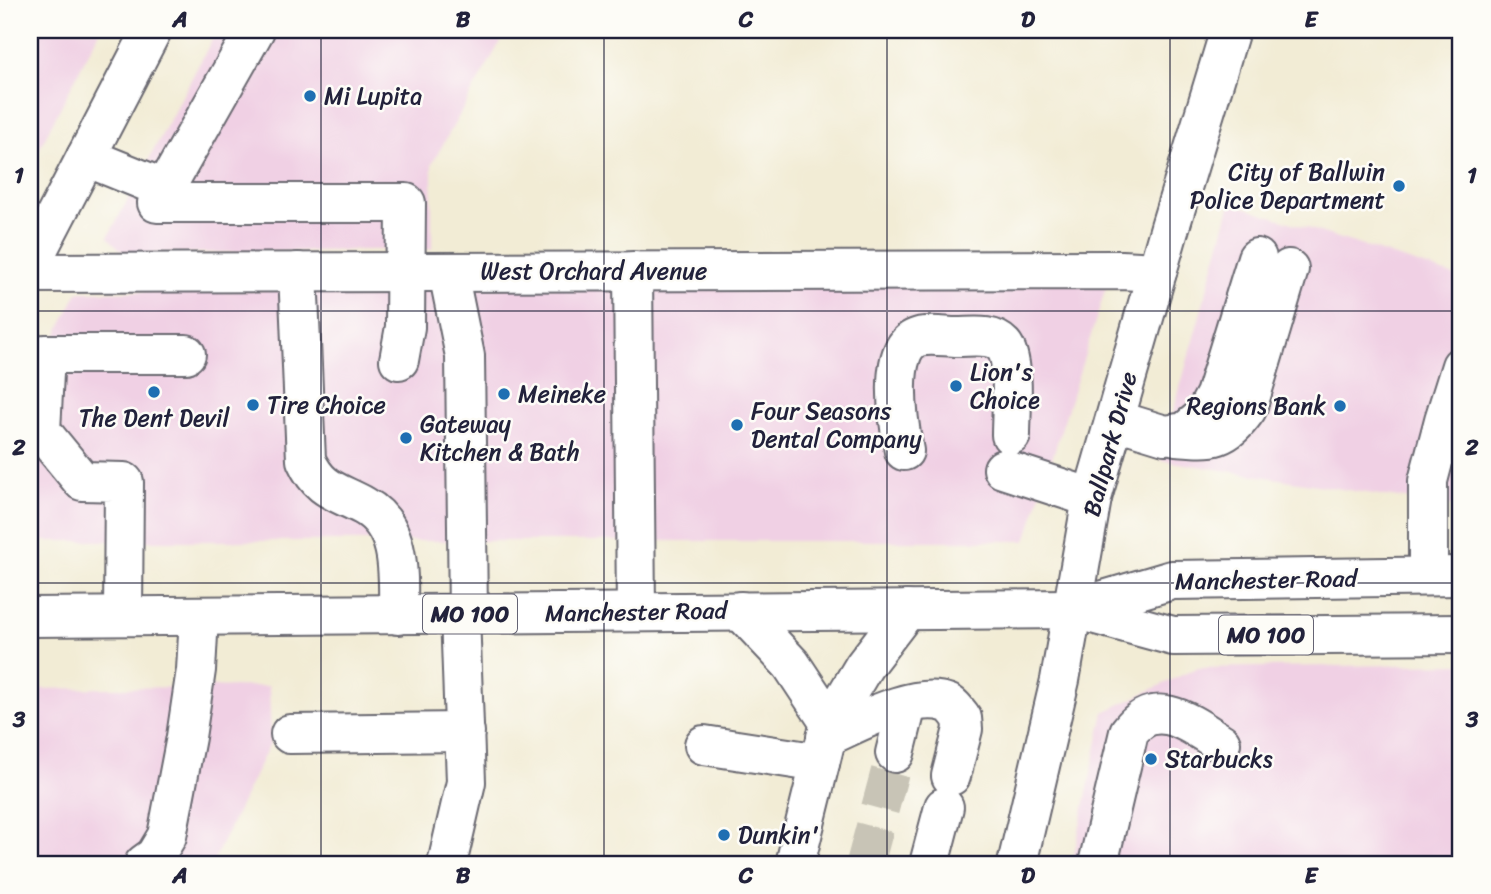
<svg xmlns="http://www.w3.org/2000/svg" width="1491" height="894" font-family="Sriracha,sans-serif">
<rect width="100%" height="100%" fill="#fdfcf7"/>
<filter id="ink" filterUnits="userSpaceOnUse"><feTurbulence type="fractalNoise" baseFrequency=".0143" numOctaves="2"/><feDisplacementMap in="SourceGraphic" scale="14" xChannelSelector="R" yChannelSelector="G"/><feConvolveMatrix kernelMatrix="1 2 1 2 8 2 1 2 1" color-interpolation-filters="sRGB"/></filter>
<filter id="wash" filterUnits="userSpaceOnUse"><feTurbulence type="fractalNoise" baseFrequency=".00686" numOctaves="4" result="noise"/><feDisplacementMap in="SourceGraphic" scale="28" xChannelSelector="R" yChannelSelector="G"/><feGaussianBlur stdDeviation="1.57" result="paint"/><feColorMatrix in="noise" values="0 0 0 0 0 0 0 0 0 0 0 0 0 0 0 0 0 1.4 0 .05"/><feComposite in="paint" operator="in"/></filter>
<g filter="url(#wash)">
<rect width="100%" height="100%" fill="#f2ecd5"/>
<g fill="#f0d0e4">
<polygon points="30,30 100,30 30,167"/>
<polygon points="217,30 507,30 432,164 432,249 124,254 108,237"/>
<polygon points="1231,203 1461,278 1461,508 1160,460"/>
<polygon points="1108,281 1026,541 38,541 30,539 30,387 78,292"/>
<polygon points="1461,664 1461,864 1072,864 1104,712 1197,668"/>
<polygon points="269,686 271,741 212,864 30,864 30,689"/>
</g>
</g>
<g filter="url(#ink)">
<g fill="none" stroke-linecap="round" stroke-linejoin="round">
<polyline stroke="#c8c4b6" stroke-width="38" stroke-dasharray="38 19" stroke-linecap="butt" points="865,864 895,753"/>
<defs>
<g id="minor">
<polyline points="255,30 157,203 406,203 405,327 399,360"/>
<polyline points="86,157 165,189"/>
<polyline points="30,265 152,30"/>
<polyline points="633,271 636,612"/>
<path d="M298 272 306 460C320 491 337 491 364 506 403 527 398 578 398 615"/>
<polyline points="448,272 465,356 468,614"/>
<polyline points="30,273 1121,270 1157,272"/>
<polyline points="1116,420 1165,435 1185,432 1203,417 1215,395 1257,258"/>
<path d="M1176 436C1213 439 1224 441 1247 409L1289 269"/>
<path d="M904 451C899 426 885 346 919 337 930 334 946 337 957 337 972 337 992 333 1003 345 1016 359 1011 415 1011 435"/>
<polyline points="1003,469 1092,498"/>
<polyline points="1428,576 1428,481 1444,420 1461,366"/>
<polyline points="741,611 791,664 830,723 864,666 907,610"/>
<polyline points="123,616 124,482 82,481 41,431 45,354 186,354"/>
<polyline points="290,734 465,732"/>
<path d="M826 737C856 724 914 691 947 703 953 705 958 713 962 718L963 729 951 776"/>
<polyline points="704,745 820,763"/>
<polyline points="895,753 907,705"/>
<polyline points="144,864 155,856 167,836 186,737 196,670 199,617"/>
<polyline points="447,864 466,782 460,614"/>
<polyline points="795,864 830,723"/>
<polyline points="929,864 944,807"/>
<polyline points="1017,864 1060,680 1092,498 1170,227 1230,30"/>
<path d="M1098 864 1129 732C1156 695 1192 725 1221 743"/>
</g>
<g id="highway">
<polyline points="1074,609 1172,580 1461,576"/>
<polyline points="30,617 1074,609 1173,636 1461,634"/>
</g>
</defs>
<use href="#minor" stroke="#6b6971" stroke-width="42"/>
<use href="#highway" stroke="#6b6971" stroke-width="42"/>
<use href="#minor" stroke="#fff" stroke-width="38"/>
<use href="#highway" stroke="#fff" stroke-width="38"/>
</g>
</g>
<path fill="none" stroke="#22223b" stroke-width="2" stroke-opacity="0.55" d="M321 30V864M604 30V864M887 30V864M1170 30V864M30 311H1461M30 583H1461"/>
<g fill="#1f6fb2" stroke="#fdfcf7" stroke-width="2.5">
<circle cx="310" cy="96" r="7"/>
<circle cx="1399" cy="186" r="7"/>
<circle cx="956" cy="386" r="7"/>
<circle cx="154" cy="392" r="7"/>
<circle cx="504" cy="394" r="7"/>
<circle cx="253" cy="405" r="7"/>
<circle cx="1340" cy="406" r="7"/>
<circle cx="737" cy="425" r="7"/>
<circle cx="406" cy="438" r="7"/>
<circle cx="1151" cy="759" r="7"/>
<circle cx="724" cy="835" r="7"/>
</g>
<g text-anchor="middle" stroke-width="5" stroke-linejoin="round" paint-order="stroke">
<g fill="#fdfcf7" stroke="#646373" stroke-width="2">
<rect x="423" y="594.5" width="94" height="39" rx="5"/>
<rect x="1219" y="615.5" width="94" height="39" rx="5"/>
</g>
<g font-size="23" font-weight="bold" fill="#22223b">
<text x="470" y="622">MO 100</text>
<text x="1266" y="643">MO 100</text>
</g>
<g font-size="24" fill="#22223b" stroke="#fdfcf7" text-anchor="start">
<text x="324" y="104">Mi Lupita</text>
<text x="1385" y="180" text-anchor="end">City of Ballwin<tspan x="1385" dy="28">Police Department</tspan></text>
<text x="970" y="380">Lion's<tspan x="970" dy="28">Choice</tspan></text>
<text x="518" y="402">Meineke</text>
<text x="267" y="413">Tire Choice</text>
<text x="1326" y="414" text-anchor="end">Regions Bank</text>
<text x="751" y="419">Four Seasons<tspan x="751" dy="28">Dental Company</tspan></text>
<text x="154" y="426" text-anchor="middle">The Dent Devil</text>
<text x="420" y="432">Gateway<tspan x="420" dy="28">Kitchen &amp; Bath</tspan></text>
<text x="1165" y="767">Starbucks</text>
<text x="738" y="843">Dunkin'</text>
</g>
<g font-size="24" fill="#22223b" stroke="#fdfcf7">
<text x="594" y="279">West Orchard Avenue</text>
<text transform="translate(1110 444) rotate(-75)" y="8">Ballpark Drive</text>
<text transform="translate(1266 580) rotate(-1)" y="8">Manchester Road</text>
<text transform="translate(636 612) rotate(-1)" y="8">Manchester Road</text>
</g>
</g>
<rect width="1491" height="894" fill="none" stroke="#fdfcf7" stroke-width="77"/>
<rect x="38" y="38" width="1414" height="818" fill="none" stroke="#22223b" stroke-width="2.5"/>
<g font-size="23" text-anchor="middle" font-weight="bold" fill="#22223b">
<text x="180" y="27">A</text>
<text x="463" y="27">B</text>
<text x="746" y="27">C</text>
<text x="1028" y="27">D</text>
<text x="1311" y="27">E</text>
<text x="19" y="183">1</text>
<text x="1472" y="183">1</text>
<text x="19" y="455">2</text>
<text x="1472" y="455">2</text>
<text x="19" y="727">3</text>
<text x="1472" y="727">3</text>
<text x="180" y="883">A</text>
<text x="463" y="883">B</text>
<text x="746" y="883">C</text>
<text x="1028" y="883">D</text>
<text x="1311" y="883">E</text>
</g>
</svg>
